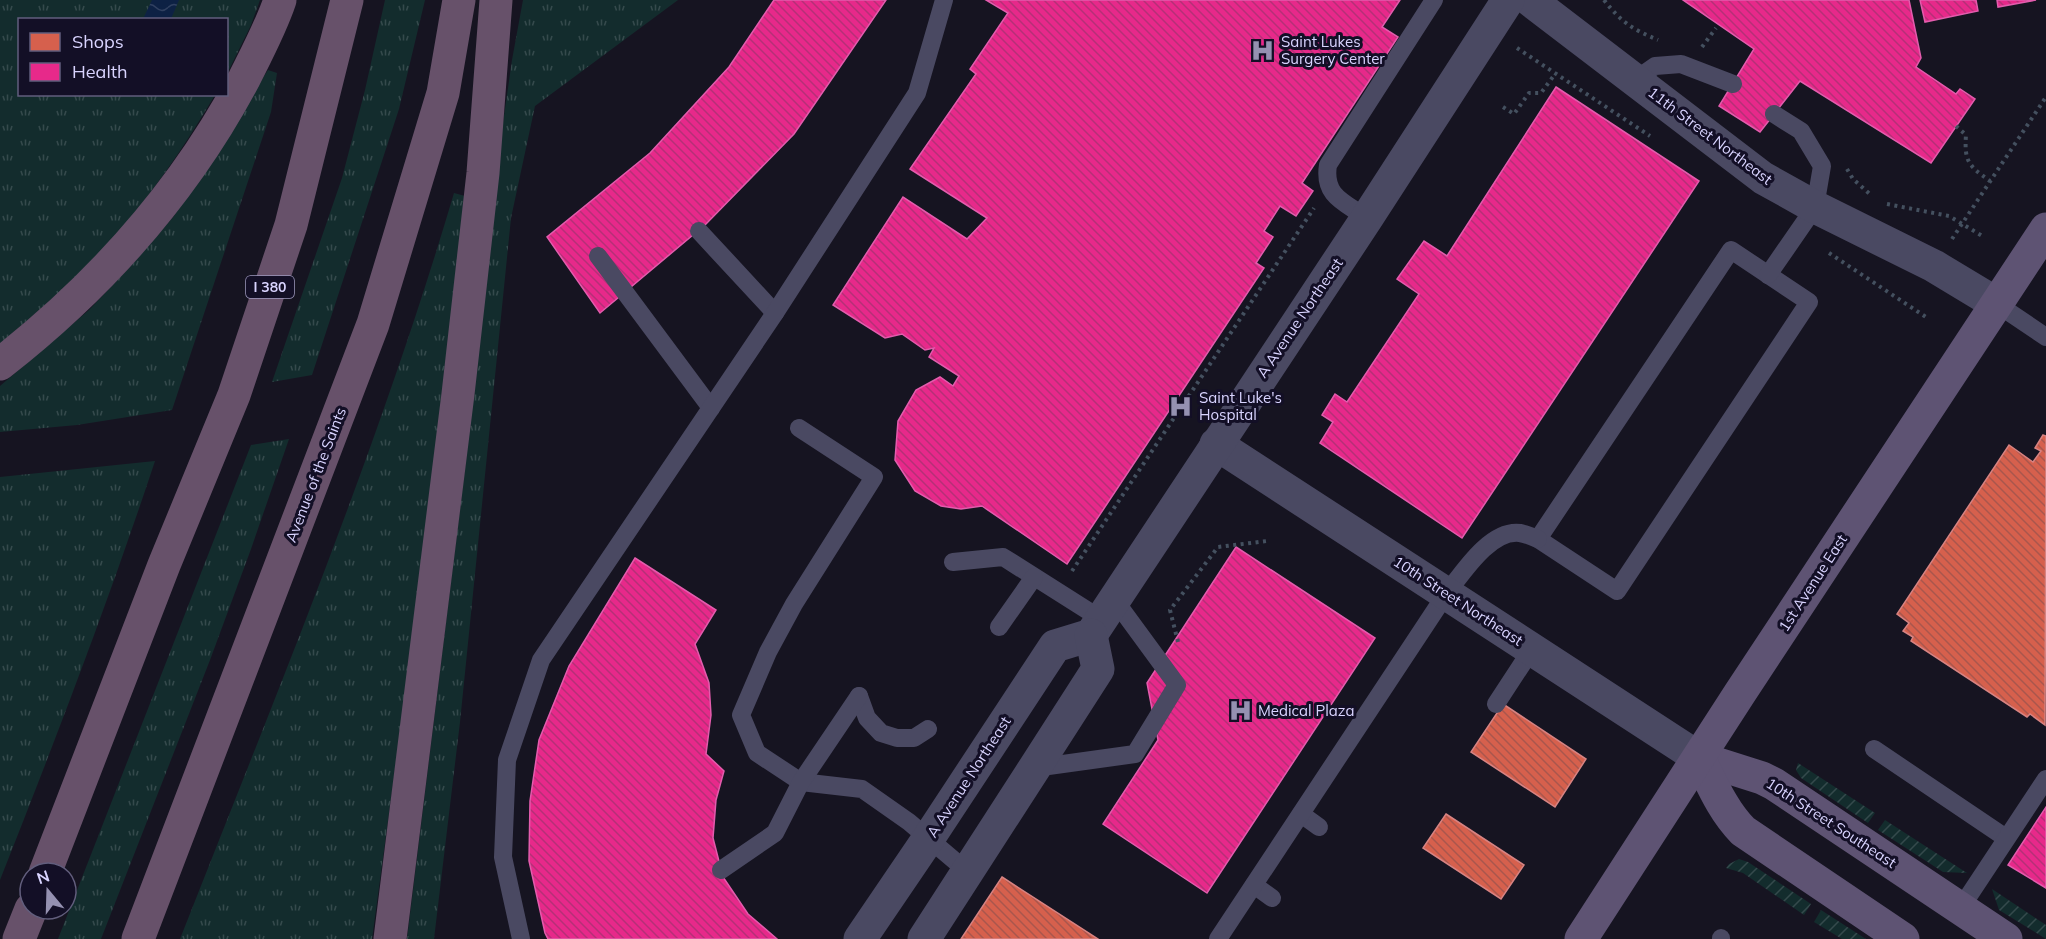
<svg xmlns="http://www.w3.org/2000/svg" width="2046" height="939" font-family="Mulish,sans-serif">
<defs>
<pattern id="grass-tufts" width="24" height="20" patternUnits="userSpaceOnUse" patternTransform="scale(1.5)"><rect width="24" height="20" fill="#132c2d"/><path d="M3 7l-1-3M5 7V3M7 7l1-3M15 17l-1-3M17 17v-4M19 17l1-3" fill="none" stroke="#354a4c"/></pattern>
<pattern id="garden-furrows" width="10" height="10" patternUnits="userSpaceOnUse" patternTransform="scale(1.5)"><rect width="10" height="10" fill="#132c2d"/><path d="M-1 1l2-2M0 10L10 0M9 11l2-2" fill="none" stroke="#354a4c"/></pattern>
<pattern id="water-waves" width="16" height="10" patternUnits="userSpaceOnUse" patternTransform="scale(1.5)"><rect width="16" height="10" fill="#0d2144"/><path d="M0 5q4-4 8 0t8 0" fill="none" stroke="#304060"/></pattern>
<pattern id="shops-back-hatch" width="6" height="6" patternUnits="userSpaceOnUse" patternTransform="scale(1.5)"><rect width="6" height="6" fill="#d6604d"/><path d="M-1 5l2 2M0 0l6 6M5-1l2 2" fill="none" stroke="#a9564d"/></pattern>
<pattern id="health-back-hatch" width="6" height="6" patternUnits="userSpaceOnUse" patternTransform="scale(1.5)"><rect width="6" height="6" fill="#e7298a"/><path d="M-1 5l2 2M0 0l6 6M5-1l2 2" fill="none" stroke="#b53077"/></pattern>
</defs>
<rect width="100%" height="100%" fill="#161421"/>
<g fill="url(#grass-tufts)">
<path d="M0 0H260L251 25 227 74 226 20H20V94L215 95C184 147 149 199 108 244 75 281 37 312 0 344Z"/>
<polygon points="385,0 425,0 399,109 312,375 272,382 342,178 365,90"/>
<polygon points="523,0 678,0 535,106 511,218 460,722 434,939 407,939 465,468 498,158 512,60"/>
<polygon points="268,70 277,73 271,112 172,410 77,425 0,432 0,386 89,310 129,268 174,216"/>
<path d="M454 193 465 196 428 525 372 939H180C277 692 379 447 454 193Z"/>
<polygon points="289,439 251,549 210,660 101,939 58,939 251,445"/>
<path d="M155 461C108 603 55 741 0 880V477Z"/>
</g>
<g fill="url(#garden-furrows)">
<polygon points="1798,763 1875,813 1868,823 1801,778 1796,770"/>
<polygon points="1885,820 1967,873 1943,872 1878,830"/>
<polygon points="1739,859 1748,862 1811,904 1804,915 1743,873 1726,868 1729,864"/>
<polygon points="1992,889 2046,925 2046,939 1999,910"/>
<polygon points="1821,910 1866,939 1842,939 1814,922"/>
</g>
<polygon fill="url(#water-waves)" points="152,0 179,0 171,19 143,19"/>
<g fill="url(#shops-back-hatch)" stroke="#d78382" stroke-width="1.5">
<polygon points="2043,435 2046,436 2045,725 2030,714 2027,717 1911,641 1913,637 1903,631 1909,623 1897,614 2009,445 2033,462 2041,451 2035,448"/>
<polygon points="1503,704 1586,759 1555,807 1471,752"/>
<polygon points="1446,814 1524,865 1501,899 1423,848"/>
<polygon points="1002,877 1098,939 961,939"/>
</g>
<g fill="url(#health-back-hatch)" stroke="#e35cad" stroke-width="1.5">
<polygon points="774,0 886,0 794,134 706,224 600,313 547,237 650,153 729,67"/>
<polygon points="986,0 1400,0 1382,27 1398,37 1302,183 1313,191 1296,216 1280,206 1264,231 1273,237 1256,263 1264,268 1067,564 982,506 961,509 941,506 915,491 895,460 898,421 916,390 940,377 953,386 959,376 929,357 934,348 925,350 902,334 885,338 833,305 903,197 967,239 987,218 910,169 976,74 970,69 1008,13"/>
<polygon points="1683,0 1909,0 1921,58 1916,67 1956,94 1960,89 1975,99 1931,163 1800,81 1760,132 1719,106 1754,49"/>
<polygon points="1920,0 1976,0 1978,11 1925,22"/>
<polygon points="1997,0 2036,0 1998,7"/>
<polygon points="1556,87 1699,181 1462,538 1320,443 1333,422 1322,415 1335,394 1347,402 1419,294 1397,279 1424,241 1447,256"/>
<polygon points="1236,547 1375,638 1207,893 1103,824 1158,740 1147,683"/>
<polygon points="635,558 716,610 695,644 709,683 711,715 706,754 724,771 716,800 713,838 723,877 748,914 777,939 548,939 545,933 529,861 530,801 539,740 569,666"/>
<polygon points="2046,807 2046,888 2008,865"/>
</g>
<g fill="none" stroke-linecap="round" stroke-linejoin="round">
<g stroke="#44505f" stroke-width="4" stroke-dasharray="3 4.5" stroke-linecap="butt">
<path d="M1604 0C1621 22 1632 29 1658 40"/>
<polyline points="1702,47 1716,28"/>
<polyline points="1517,48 1650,136"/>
<polyline points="1503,107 1514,114 1529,93 1541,93 1555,74"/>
<path d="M1956 126 1966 135C1964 162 1969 166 1990 181"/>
<polyline points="1847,169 1853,179 1872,196"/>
<polyline points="1887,204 1949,216 1984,237"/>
<polyline points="1952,239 2046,97"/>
<polyline points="1829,253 1929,319"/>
<polyline points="1072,571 1314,208"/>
<polyline points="1178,642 1170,610 1218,547 1267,541"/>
</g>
<g stroke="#4a4962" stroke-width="18">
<polyline points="1635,80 1655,66 1681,64 1733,84"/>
<path d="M1367 218C1344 202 1323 196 1328 165L1434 0"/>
<polyline points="699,231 775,313"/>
<polygon points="1731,250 1809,302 1617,591 1538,539"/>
<polyline points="598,256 711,408"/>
<polyline points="1768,275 1815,207 1822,166 1801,131 1774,114"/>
<polyline points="1997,304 2046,337"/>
<polyline points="799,428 874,477 794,604 768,652 741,715 757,753 801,782 862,789 909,822 968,872"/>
<polyline points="953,562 1003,557 1101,619"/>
<polyline points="999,627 1034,577"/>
<polyline points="859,696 867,718 881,733 897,738 914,738 928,729"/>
<polyline points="1496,704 1532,649"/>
<polyline points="1874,749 2006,838"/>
<polyline points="1034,768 1135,754 1177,685 1114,599"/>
<polyline points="1301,814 1319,827"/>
<polyline points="721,870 775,833 801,782 859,696"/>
<polyline points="1254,885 1272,898"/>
<polyline points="1960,909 2046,779"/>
<polyline points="521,939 503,857 507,760 541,660 775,313 917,93 944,0"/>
<path d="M1218 939 1446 594C1462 574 1490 529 1520 533 1526 534 1533 537 1538 539"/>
<polyline points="1721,939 1721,938"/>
</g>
<g stroke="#4a4962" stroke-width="33">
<polyline points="1530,0 1763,178 1815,207 1934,266 1997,304"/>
<polyline points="1216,444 1699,758"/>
</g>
<g stroke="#4a4962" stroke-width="33">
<polyline points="860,939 928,839 1055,646 1091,635 1367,218 1508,0"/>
<path d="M924 939C983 849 1040 759 1098 669L1091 635"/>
</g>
<g stroke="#5e5373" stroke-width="33">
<polyline points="1699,758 1762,778 1774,784 2006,939"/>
<path d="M1699 758C1712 784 1723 811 1743 831L1903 939"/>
<polyline points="1581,939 1740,693 2046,229"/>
</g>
<g stroke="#67516a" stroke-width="33">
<path d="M0 364C101 285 184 192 244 79 257 53 271 27 280 0"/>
<polyline points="45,873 164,565 234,395 291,225 347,0"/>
<polyline points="19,939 31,909"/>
<polyline points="138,939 373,324 443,93 459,0"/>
<polyline points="390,939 458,394 483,173 496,0"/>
</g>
</g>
<defs>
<symbol id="hospital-bare" viewBox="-9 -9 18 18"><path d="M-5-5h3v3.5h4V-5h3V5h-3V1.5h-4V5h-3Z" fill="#9591b1" stroke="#130f26" stroke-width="2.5" paint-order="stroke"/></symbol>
</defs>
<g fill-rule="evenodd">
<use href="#hospital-bare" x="1246" y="34" width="33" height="33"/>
<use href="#hospital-bare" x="1164" y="390" width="33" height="33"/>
<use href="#hospital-bare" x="1224" y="694" width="33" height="33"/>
</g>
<g text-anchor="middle" stroke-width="6" stroke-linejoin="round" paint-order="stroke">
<rect fill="#130f26" stroke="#9e99be" stroke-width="1.5" x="246" y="276" width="48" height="22" rx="4.5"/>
<g font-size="14" font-weight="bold" fill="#d9d4ff">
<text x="270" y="292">I 380</text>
</g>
<g font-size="15" fill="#d9d4ff" stroke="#130f26" text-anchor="start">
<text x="1281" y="47">Saint Lukes<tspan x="1281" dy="17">Surgery Center</tspan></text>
<text x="1199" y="403">Saint Luke's<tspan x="1199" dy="17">Hospital</tspan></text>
<text x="1258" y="716">Medical Plaza</text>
</g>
<g font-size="15" fill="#d9d4ff" stroke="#130f26">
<text transform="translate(1710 136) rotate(37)" y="5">11th Street Northeast</text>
<text transform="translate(1300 318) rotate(-56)" y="5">A Avenue Northeast</text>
<text transform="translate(316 475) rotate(-69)" y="5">Avenue of the Saints</text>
<text transform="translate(1813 583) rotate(-57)" y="5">1st Avenue East</text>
<text transform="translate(1458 601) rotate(33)" y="5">10th Street Northeast</text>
<text transform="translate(969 777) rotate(-57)" y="5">A Avenue Northeast</text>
<text transform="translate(1831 823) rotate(33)" y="5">10th Street Southeast</text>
</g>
</g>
<rect x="18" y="18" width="210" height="78" fill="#130f26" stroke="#625e7d" stroke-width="1.5"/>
<rect x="30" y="33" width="30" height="18" fill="#d6604d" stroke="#625e7d" stroke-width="1.5"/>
<text x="72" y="48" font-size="18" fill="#d9d4ff">Shops</text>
<rect x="30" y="63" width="30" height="18" fill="#e7298a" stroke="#625e7d" stroke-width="1.5"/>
<text x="72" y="78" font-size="18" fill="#d9d4ff">Health</text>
<g transform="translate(48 891) rotate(341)"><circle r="28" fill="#130f26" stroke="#625e7d" stroke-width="1.5"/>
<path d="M0-4.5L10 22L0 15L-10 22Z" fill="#9591b1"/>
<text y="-9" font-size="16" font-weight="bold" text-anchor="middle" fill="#d9d4ff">N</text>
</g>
</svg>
